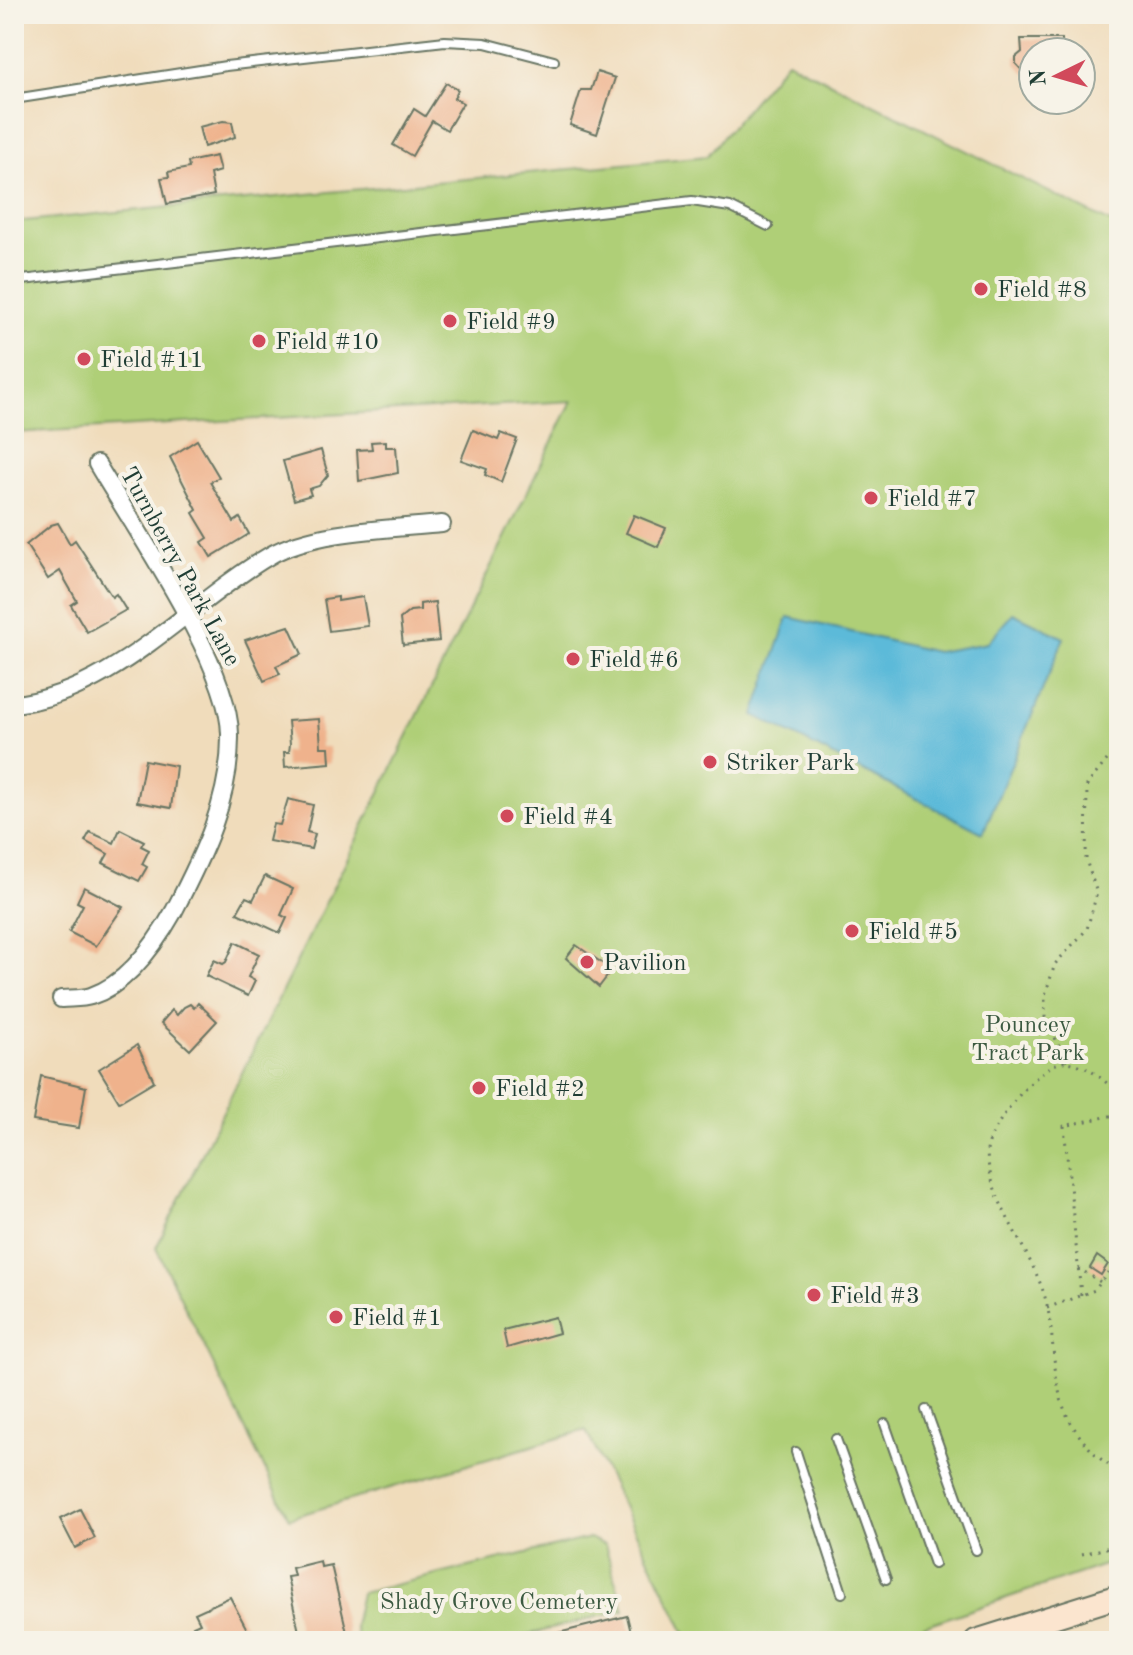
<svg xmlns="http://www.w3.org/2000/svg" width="1133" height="1655" font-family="'Old Standard TT',serif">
<rect width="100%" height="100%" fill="#f7f3e8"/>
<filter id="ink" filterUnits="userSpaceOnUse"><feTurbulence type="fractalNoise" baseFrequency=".0125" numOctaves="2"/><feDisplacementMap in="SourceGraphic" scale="16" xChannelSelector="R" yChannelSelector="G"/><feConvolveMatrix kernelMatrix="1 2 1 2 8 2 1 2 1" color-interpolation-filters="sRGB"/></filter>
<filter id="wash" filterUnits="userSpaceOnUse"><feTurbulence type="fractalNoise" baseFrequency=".006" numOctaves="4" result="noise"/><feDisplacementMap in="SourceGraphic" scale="32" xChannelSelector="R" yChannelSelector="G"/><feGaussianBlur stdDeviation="1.8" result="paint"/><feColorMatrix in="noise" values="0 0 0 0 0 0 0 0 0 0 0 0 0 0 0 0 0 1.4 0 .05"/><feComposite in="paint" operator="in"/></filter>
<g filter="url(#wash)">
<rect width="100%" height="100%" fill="#f0dcbb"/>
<g fill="#afcf77" stroke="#678656" stroke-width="2">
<polygon points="787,61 1119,227 1119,1560 879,1641 689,1641 586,1430 289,1518 156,1248 572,401 14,433 14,222 707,156"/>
<polygon points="589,1538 605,1545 624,1610 504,1641 358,1641 354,1626 361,1593"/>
</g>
<polygon fill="#5bbad9" stroke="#3d7c86" stroke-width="2" points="1013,613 1064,638 983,833 754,715 788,617 936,652 987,643"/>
<g id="blocks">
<g fill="#efb28c">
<polygon points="1021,39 1062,39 1062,52 1033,52 1033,82 1016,64 1016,57 1022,52"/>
<polygon points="597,72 615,78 597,134 570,125 581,90 591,90"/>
<polygon points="446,83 458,90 454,98 463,103 447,130 432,121 412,156 393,145 414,109 425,116"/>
<polygon points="223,121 232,122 235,137 204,147 199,127"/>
<polygon points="216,156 220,171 210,174 214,195 167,204 161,178 169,177 168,172 189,168 188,162"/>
<polygon points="473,430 498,440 501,433 517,439 501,482 485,475 487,469 461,460"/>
<polygon points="197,440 219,477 210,482 234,522 240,518 249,534 211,557 202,542 208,538 193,513 197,510 170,457"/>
<polygon points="386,441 386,447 396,447 398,473 359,481 357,450 372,449 371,442"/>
<polygon points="321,450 328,475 319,486 309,489 311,495 294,500 283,461"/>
<polygon points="634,515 666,528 658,547 626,533"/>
<polygon points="58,523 70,544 75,540 112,597 116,594 126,610 87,632 71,605 77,601 60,571 48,579 26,545 51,525"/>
<polygon points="338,597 338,601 363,597 368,626 329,631 324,599"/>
<polygon points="435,602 439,641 403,645 400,619 410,611 420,610 420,604"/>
<polygon points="289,626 302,654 276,666 280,674 264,681 245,640"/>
<polygon points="319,719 321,747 329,747 330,763 285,767 284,752 289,752 290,744 288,721"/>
<polygon points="145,760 176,766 171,808 137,802"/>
<polygon points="288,799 313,805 307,832 315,834 311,849 269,841 273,824 280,825"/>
<polygon points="120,829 144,841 141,846 149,850 142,864 147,867 139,881 103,863 108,854 85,841 90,832 114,843"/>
<polygon points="265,876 293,889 281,915 287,918 280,933 237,913 246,897 253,900"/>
<polygon points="84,887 123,907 96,946 69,932 83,905 77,902"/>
<polygon points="235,942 259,954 248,977 255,981 248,996 206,976 214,960 223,964 226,962"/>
<polygon points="576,945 612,970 599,987 566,958"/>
<polygon points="198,1003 217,1021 190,1050 161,1023 172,1010 177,1015 184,1007 190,1004 194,1008"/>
<polygon points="137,1045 154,1081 119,1102 99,1069"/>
<polygon points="41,1076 86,1087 79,1128 33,1121"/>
<polygon points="1097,1256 1108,1264 1101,1275 1090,1268"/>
<polygon points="555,1317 559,1333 507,1348 503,1330"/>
<polygon points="80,1509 95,1538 75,1548 60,1519"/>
<polygon points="320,1561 321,1567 331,1565 349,1641 301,1641 287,1577 294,1576 292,1568"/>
<polygon points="230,1597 253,1641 199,1641 193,1626 200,1623 195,1613"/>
<polygon points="627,1616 633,1641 547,1641 546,1636"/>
</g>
</g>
</g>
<g filter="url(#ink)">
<use href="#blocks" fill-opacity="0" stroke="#687563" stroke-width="2"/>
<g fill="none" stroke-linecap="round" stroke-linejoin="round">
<defs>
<g id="lane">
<polyline points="14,99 226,66 445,41 485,43 554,61"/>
<polyline points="14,281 692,201 730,207 768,226"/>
<polyline points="926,1410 976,1550"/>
<polyline points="885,1424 934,1564"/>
<polyline points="836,1439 886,1579"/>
<polyline points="796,1452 842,1593"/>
</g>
<g id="street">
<path d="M14 704C113 694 187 604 269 556 313 530 392 529 442 524"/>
<path d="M61 999C70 998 82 999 91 996 128 984 156 943 174 911 203 855 231 799 230 734 229 664 135 529 97 464"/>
</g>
<polyline id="secondary" points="976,1641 1119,1596"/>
</defs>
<use href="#lane" stroke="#687563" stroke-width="12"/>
<use href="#street" stroke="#687563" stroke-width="20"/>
<use href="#secondary" stroke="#687563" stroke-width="26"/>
<g stroke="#687563" stroke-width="3" stroke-dasharray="2 6" stroke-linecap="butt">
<polyline points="1066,1061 1045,1017 1045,995 1055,964 1087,929 1097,893 1086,860 1087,785 1119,745"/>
<path d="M1119 1093C1104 1081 1087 1064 1067 1062 1043 1058 986 1129 987 1153 990 1201 1026 1244 1042 1288 1056 1326 1050 1370 1064 1408 1073 1432 1097 1461 1119 1471"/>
<polyline points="1078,1268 1102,1283"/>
<polyline points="1081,1295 1064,1126 1119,1114"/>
<polyline points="1047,1308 1095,1290 1119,1257"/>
<polyline points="1082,1554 1119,1545"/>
</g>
<use href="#lane" stroke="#fff" stroke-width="8"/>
<use href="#street" stroke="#fff" stroke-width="16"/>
<use href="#secondary" stroke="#fbe5cf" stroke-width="22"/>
</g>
</g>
<g fill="#d1495b" stroke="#f7f3e8" stroke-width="3">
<circle cx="981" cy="289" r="8"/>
<circle cx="450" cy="321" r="8"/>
<circle cx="259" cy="341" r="8"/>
<circle cx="84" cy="359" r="8"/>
<circle cx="871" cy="498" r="8"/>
<circle cx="573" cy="659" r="8"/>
<circle cx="710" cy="762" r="8"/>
<circle cx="507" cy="816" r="8"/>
<circle cx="852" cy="931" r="8"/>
<circle cx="587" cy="962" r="8"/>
<circle cx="479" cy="1088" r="8"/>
<circle cx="814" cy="1295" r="8"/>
<circle cx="336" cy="1317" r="8"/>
</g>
<g text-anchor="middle" stroke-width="8" stroke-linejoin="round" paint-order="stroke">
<g font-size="24" fill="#1f3d34" stroke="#f7f3e8" text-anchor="start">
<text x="997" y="297">Field #8</text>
<text x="466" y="329">Field #9</text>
<text x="275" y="349">Field #10</text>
<text x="100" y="367">Field #11</text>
<text x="887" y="506">Field #7</text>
<text x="589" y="667">Field #6</text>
<text x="726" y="770">Striker Park</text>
<text x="523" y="824">Field #4</text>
<text x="868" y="939">Field #5</text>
<text x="603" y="970">Pavilion</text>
<text x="495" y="1096">Field #2</text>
<text x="830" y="1303">Field #3</text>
<text x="352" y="1325">Field #1</text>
</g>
<g font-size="24" fill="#1f3d34" stroke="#f7f3e8">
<text transform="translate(181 566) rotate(61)" y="8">Turnberry Park Lane</text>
</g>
<g font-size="24" fill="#3c5a41" stroke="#f7f3e8">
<text x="1028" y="1032">Pouncey<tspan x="1028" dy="28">Tract Park</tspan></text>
<text x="499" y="1609">Shady Grove Cemetery</text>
</g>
</g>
<rect width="1133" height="1655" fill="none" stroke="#f7f3e8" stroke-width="48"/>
<g transform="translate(1057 76) rotate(265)"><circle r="38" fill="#f7f3e8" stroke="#a1aaa0" stroke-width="2"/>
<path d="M0-6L14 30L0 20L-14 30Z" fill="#d1495b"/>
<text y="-12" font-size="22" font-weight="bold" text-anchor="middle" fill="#1f3d34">N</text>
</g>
</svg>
